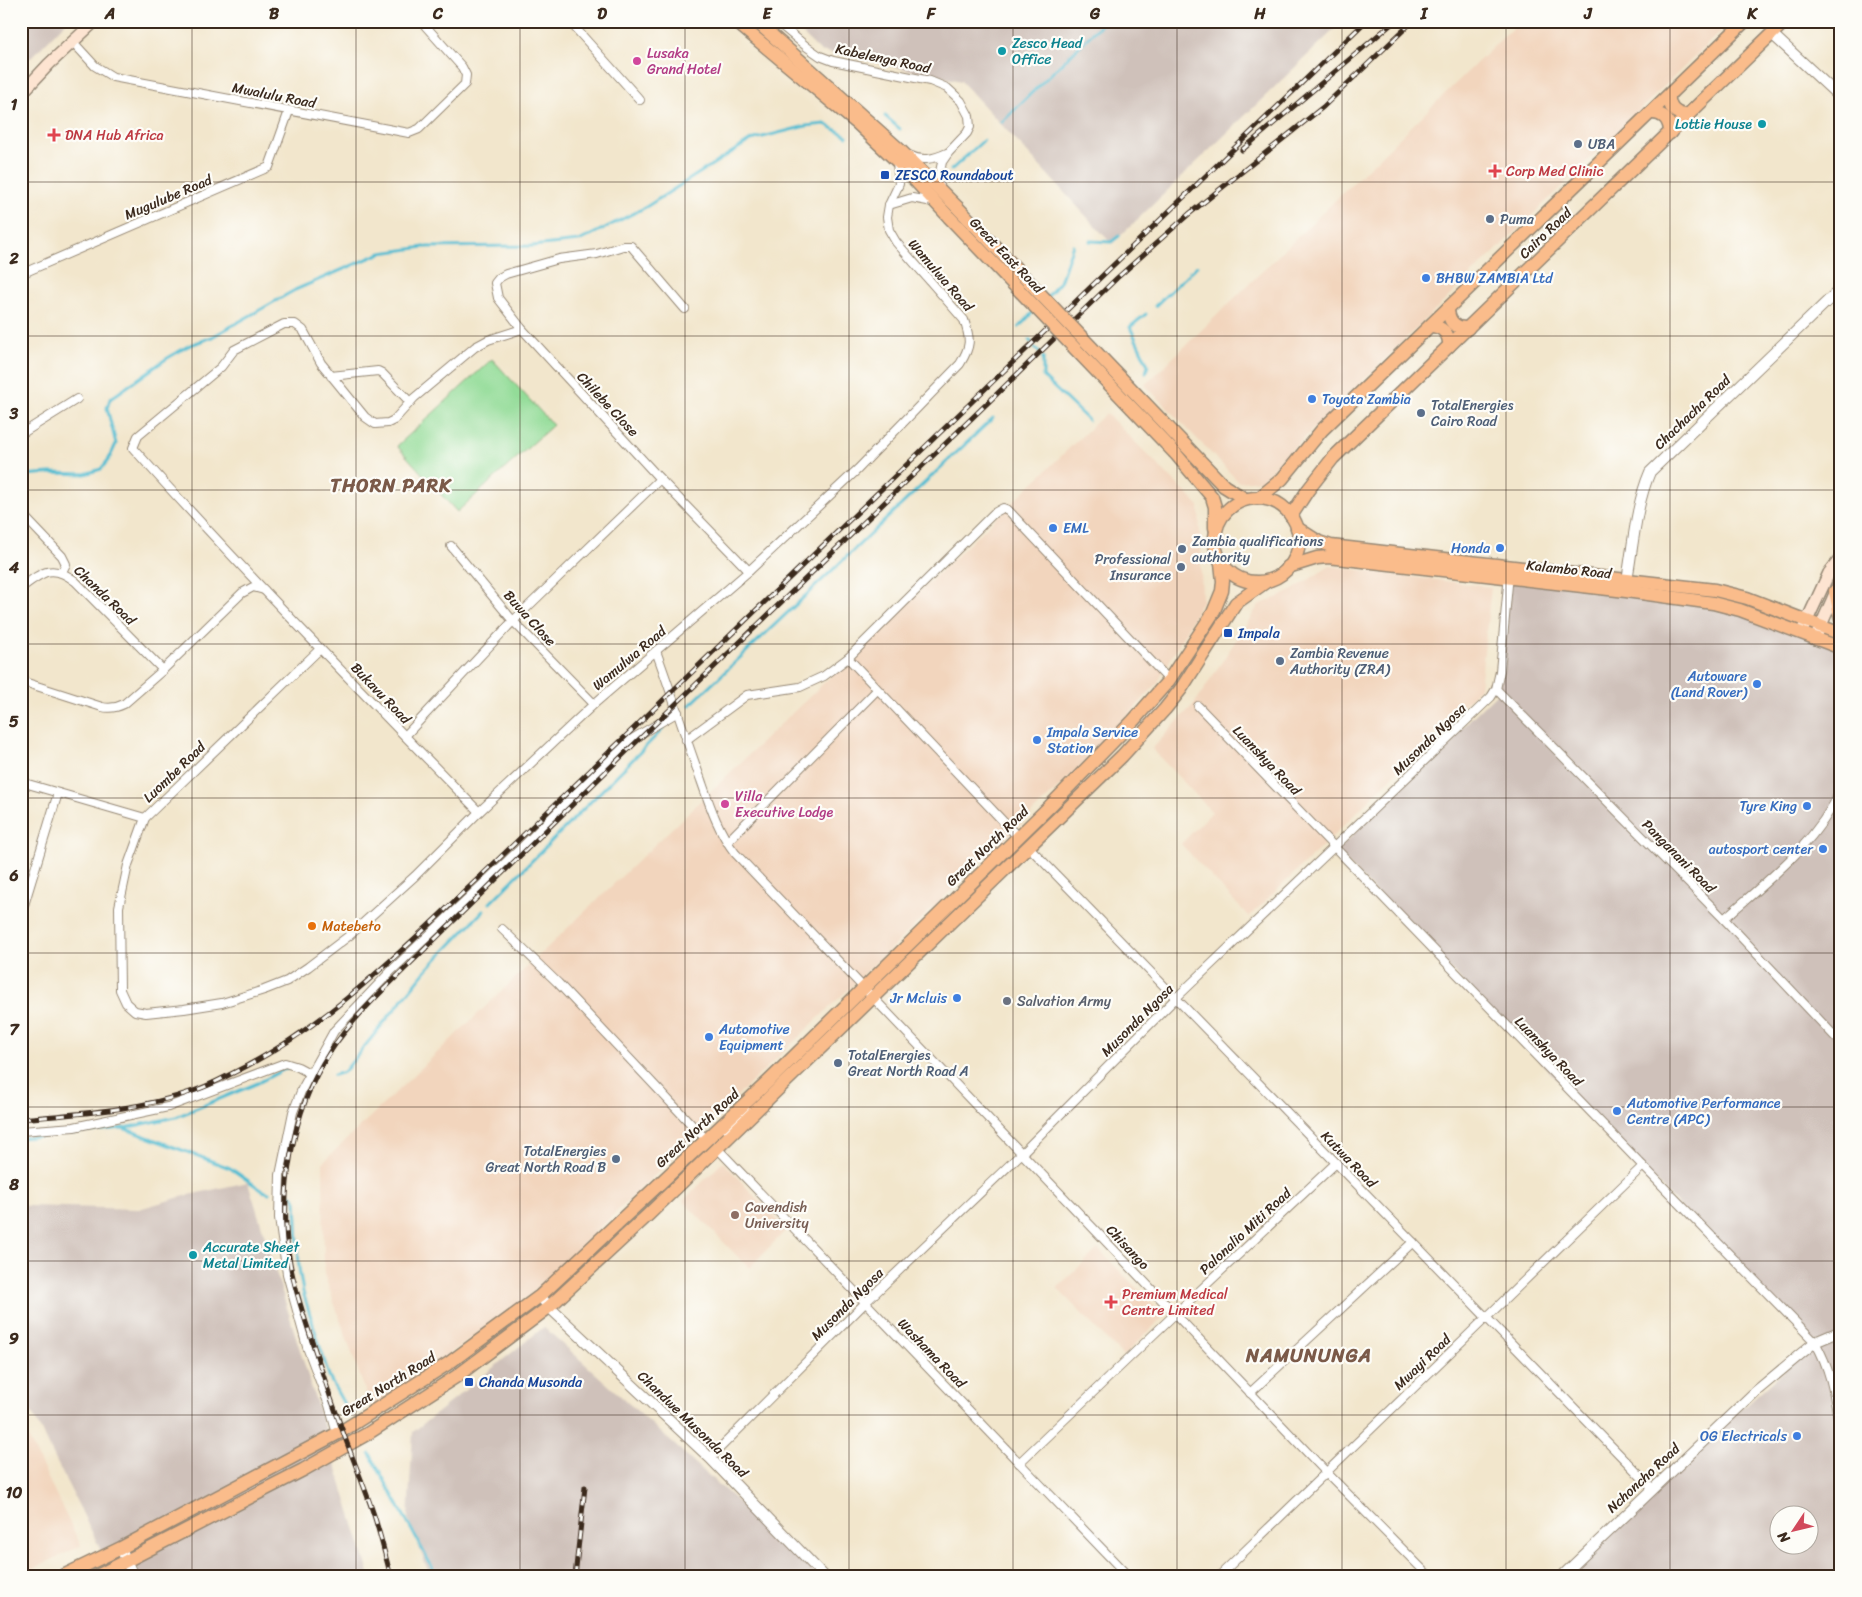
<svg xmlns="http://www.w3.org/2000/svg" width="1862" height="1597" font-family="Sriracha,sans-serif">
<rect width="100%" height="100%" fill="#fdfcf7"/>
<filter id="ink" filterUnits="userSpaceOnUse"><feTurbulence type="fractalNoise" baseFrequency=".02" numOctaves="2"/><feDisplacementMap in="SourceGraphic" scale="10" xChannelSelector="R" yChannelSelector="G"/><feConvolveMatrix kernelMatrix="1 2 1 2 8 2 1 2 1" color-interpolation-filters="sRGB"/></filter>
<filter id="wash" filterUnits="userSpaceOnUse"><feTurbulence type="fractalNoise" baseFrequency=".0096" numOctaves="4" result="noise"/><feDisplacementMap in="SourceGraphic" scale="20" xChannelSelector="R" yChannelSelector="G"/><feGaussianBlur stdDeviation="1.12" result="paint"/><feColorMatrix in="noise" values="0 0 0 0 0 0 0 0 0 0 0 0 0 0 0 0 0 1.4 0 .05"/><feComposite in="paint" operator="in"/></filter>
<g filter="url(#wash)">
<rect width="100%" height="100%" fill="#f2e6cc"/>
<g fill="#f2d5bd">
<polygon points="1520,21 1731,21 1261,480 1239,482 1145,385"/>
<polygon points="1106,413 1199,506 1202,601 1157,684 1086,761 528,1297 372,1410 324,1274 323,1162"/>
<polygon points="1330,566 1491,587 1480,688 1335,834 1249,917 1181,844 1212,812 1152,749 1195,703 1259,605 1288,593"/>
<polygon points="723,1162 786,1230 749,1268 683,1201"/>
<polygon points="1098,1249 1164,1316 1123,1356 1057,1288"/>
<polygon points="21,1423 81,1546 21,1574"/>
</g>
<g fill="#cfc1ba" fill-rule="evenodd">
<polygon points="21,21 67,21 31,58 21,58"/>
<polygon points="789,21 1343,21 1112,244 961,81 820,51"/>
<path d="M1505 570 1713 594 1841 650V1576H1558L1813 1344 1336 851 1498 692ZM1780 1514H1810V1544H1780Z"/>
<polygon points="248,1182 370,1576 112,1576 96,1540 21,1391 21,1205 28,1206 139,1209 184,1196"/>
<polygon points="544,1327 820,1576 430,1576 408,1518 413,1432"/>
</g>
<polygon fill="#93dc98" stroke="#67835b" points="492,359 553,425 457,512 397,446"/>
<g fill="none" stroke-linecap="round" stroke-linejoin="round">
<g stroke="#55bdd2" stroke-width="3">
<polyline points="885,116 900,129"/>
<polyline points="1002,122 1105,21"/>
<polyline points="951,170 984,140"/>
<polyline points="1090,241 1111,242 1119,236"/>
<polyline points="1047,297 1060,282 1073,245"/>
<polyline points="1155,306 1197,266"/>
<polyline points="1146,314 1130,327 1148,365 1146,373"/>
<polyline points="1019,327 1034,311"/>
<polyline points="1029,340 1031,342"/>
<polyline points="1035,348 1039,352"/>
<polyline points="1043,357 1043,377 1088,420"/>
<polyline points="21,478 24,475 50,473 85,474 101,469 109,459 116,444 107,408 110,399 166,359 188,346 212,337 295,290 381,253 424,247 532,246 579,241 646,207 751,140 806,126 825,124 847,136"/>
<polyline points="690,705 993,418"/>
<polyline points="490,903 664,728"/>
<polyline points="334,1075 344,1072 428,968 484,910"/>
<polyline points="124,1128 176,1117 258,1083 287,1068"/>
<polyline points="21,1138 123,1128 230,1168 263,1191 269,1193"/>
<polyline points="290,1195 294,1197 296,1201 299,1268 303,1292 330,1379 349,1413"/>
<polyline points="370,1454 432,1567 435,1576"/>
</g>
</g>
</g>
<g filter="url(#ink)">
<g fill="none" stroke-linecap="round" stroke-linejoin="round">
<defs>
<g id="minor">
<polyline points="569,21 640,100"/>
<polyline points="776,21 807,47 820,56 833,61 930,81 947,88 961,101 969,116 970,127 967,133 949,152 942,162 939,177 940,189"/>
<polyline points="73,42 95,66 113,77 409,133 419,129 465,84 466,75 462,67 421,21"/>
<polyline points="21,78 29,85"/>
<path d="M909 155C922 162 934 159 947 153"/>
<polyline points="889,205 912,198 933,202"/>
<polyline points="21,274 269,167 289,111"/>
<polyline points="685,309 631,246 623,246 597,254 559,259 506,274 499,278 495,283 498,298 522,329 660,479 749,571"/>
<polyline points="331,376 378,371 382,373 410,402"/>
<polyline points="21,434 77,399"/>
<polyline points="21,513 62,556 66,564 62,572"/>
<polyline points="451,546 513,621 594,704"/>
<path d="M21 588C42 572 52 563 75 581L163 670"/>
<path d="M320 649 145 818 128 865 119 907 120 990 126 1003 135 1011 146 1013 184 1009 222 1003 264 990 287 981 308 967 350 935 415 876 479 812 594 704 749 571 858 469 960 364C971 346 971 340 964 320L896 242 889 230 887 217 889 205 899 184 897 163"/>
<path d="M656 651C672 694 685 737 701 780 710 806 718 831 735 853L1326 1472 1429 1576"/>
<path d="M21 681 102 707C110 709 116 708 124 704L163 670 242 593 253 587 264 590"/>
<polyline points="1496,689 1724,919 1841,1043"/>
<path d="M1198 706 1643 1166 1815 1342C1833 1373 1835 1401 1841 1436"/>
<polyline points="405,736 513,621 660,479"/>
<polyline points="686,740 747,695 800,687 824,676 848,658"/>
<polyline points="21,782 145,818"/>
<path d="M479 812C362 692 245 573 133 448L138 436 221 367 234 350 284 324H295L303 330 321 363 365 417 375 424 388 423 394 420 414 398 475 347 488 340 522 329"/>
<polyline points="1018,837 848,658 994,513 1003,508 1008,510 1169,680"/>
<polyline points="727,842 877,690"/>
<polyline points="1029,847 1652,1488"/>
<polyline points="21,915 58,793"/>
<path d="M1724 919C1768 880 1816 844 1841 790"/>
<polyline points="502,929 558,983 691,1124 706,1139 710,1139"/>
<polyline points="726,1129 748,1112"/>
<polyline points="21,1131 74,1127 168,1107 285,1063 298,1067 311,1074"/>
<polyline points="717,1148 1128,1576"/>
<polyline points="1250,1393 1413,1242"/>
<polyline points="337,1434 329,1405 307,1347 287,1274 279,1218 280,1175 293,1112 302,1089 334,1031 392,970 518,851 627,742 678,712"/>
<polyline points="710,1458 866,1302 1022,1153 1176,998 1491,697 1496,689 1500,671 1509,574"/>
<polyline points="1019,1463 1175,1314 1336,1163"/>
<polyline points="1219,1576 1643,1166"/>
</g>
<g id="tertiary">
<polyline points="1772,34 1841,98"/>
<path d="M1626 586C1633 548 1635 507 1650 472L1841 288"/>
<polyline points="540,1296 549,1307 710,1458 824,1576"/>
<polyline points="121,1548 133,1576"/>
<polyline points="1562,1576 1755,1392 1815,1342 1841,1331"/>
</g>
<g id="secondary">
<polyline points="21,94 49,64 95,21"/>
<polyline points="1803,629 1829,573 1841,558"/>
<polyline points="1815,639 1841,580"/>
</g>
<g id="primary">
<polyline points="735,21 858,124 897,161 949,217"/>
<polyline points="756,21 900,150 957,207"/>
<path d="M1669 95C1668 107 1675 115 1688 115"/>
<path d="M1650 113C1663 112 1670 120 1670 133"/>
<path d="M1448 308C1448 321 1455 329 1468 328"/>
<path d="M1430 326C1442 326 1450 334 1449 346"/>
<polyline points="1184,444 1224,486 1245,499"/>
<polyline points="1175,453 1212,497 1215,507 1215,528"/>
<polyline points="1259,498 1282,479 1322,430 1745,21"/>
<circle cx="1257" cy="540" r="42"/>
<polyline points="1291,516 1308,490 1333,458 1785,21"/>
<polyline points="1297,528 1319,542 1331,546 1715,590 1747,598 1841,634"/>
<polyline points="1288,567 1317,558 1328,557 1626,591 1713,603 1740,610 1841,648"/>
<polyline points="1835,591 1841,620"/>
<polyline points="63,1576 121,1548 342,1431 449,1363 540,1296 770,1080 1050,806 1133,721 1169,680 1213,613 1222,591 1223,581 1221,563"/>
<polyline points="97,1576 303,1470 367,1434 457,1376 549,1307 649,1214 1122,756 1165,709 1181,689 1236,603 1267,581"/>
</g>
</defs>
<use href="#minor" stroke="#968875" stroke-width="10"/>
<use href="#tertiary" stroke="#968875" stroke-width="12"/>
<use href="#secondary" stroke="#968875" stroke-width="14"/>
<use href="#primary" stroke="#968875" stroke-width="15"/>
<use href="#minor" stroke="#fff" stroke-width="8"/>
<use href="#tertiary" stroke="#fff" stroke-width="10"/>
<use href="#secondary" stroke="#fde4d1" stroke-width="11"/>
<use href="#primary" stroke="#fabc8b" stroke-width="12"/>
<defs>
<g id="rail">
<polyline points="1242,150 1395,21"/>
<path d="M21 1119C80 1114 140 1110 196 1090 208 1086 219 1080 231 1074 328 1027 404 948 482 875L1366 21"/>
<path d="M391 1576C386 1559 382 1541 377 1525 369 1497 357 1470 347 1443 335 1411 324 1379 314 1347 305 1319 295 1292 290 1263 278 1195 291 1111 330 1052 344 1030 362 1011 381 992L626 752 1117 278 1189 214 1323 107 1413 21"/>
<polyline points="575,1576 585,1487"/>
</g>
</defs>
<use href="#rail" stroke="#3b2a1e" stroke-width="5"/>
<use href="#rail" stroke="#fdfcf7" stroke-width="3" stroke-dasharray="9" stroke-linecap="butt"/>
<defs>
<g id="primary-bridge">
<polyline points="957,207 1184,444"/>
<polyline points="949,217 1175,453"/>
</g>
</defs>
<use href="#primary-bridge" stroke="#968875" stroke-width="15" stroke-linecap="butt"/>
<use href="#primary-bridge" stroke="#fabc8b" stroke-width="12"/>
</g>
</g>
<path fill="none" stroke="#3b2a1e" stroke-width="1" stroke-opacity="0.55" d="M192 21V1576M356 21V1576M520 21V1576M685 21V1576M849 21V1576M1013 21V1576M1177 21V1576M1342 21V1576M1506 21V1576M1670 21V1576M21 182H1841M21 336H1841M21 490H1841M21 644H1841M21 798H1841M21 953H1841M21 1107H1841M21 1261H1841M21 1415H1841"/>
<g fill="#0f9aa8" stroke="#fdfcf7" stroke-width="2">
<circle cx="1002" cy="51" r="5"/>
<circle cx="1762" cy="124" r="5"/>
<circle cx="193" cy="1255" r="5"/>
</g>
<g fill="#d1479c" stroke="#fdfcf7" stroke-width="2">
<circle cx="637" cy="61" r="5"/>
<circle cx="725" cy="804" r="5"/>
</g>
<g fill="#e0444e" stroke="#fdfcf7" stroke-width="2">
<path d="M51.5 127.5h5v5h5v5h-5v5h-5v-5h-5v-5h5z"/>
<path d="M1492.5 163.5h5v5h5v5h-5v5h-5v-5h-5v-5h5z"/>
<path d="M1108.5 1294.5h5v5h5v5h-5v5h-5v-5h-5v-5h5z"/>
</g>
<g fill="#5c6f8a" stroke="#fdfcf7" stroke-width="2">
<circle cx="1578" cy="144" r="5"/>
<circle cx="1490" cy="219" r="5"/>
<circle cx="1421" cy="413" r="5"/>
<circle cx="1182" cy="549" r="5"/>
<circle cx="1181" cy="567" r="5"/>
<circle cx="1280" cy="661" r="5"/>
<circle cx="838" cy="1063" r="5"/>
<circle cx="616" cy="1159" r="5"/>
</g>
<g fill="#1a4fb4" stroke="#fdfcf7" stroke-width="2">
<rect x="880" y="170" width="10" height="10" rx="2.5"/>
<rect x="1223" y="628" width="10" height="10" rx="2.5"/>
<rect x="464" y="1377" width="10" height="10" rx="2.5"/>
</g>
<g fill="#3f7fe0" stroke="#fdfcf7" stroke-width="2">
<circle cx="1426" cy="278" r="5"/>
<circle cx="1312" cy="399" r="5"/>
<circle cx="1053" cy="528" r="5"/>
<circle cx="1500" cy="548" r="5"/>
<circle cx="1757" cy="684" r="5"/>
<circle cx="1037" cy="740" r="5"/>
<circle cx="1807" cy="806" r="5"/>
<circle cx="1823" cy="849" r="5"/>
<circle cx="957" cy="998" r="5"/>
<circle cx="709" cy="1037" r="5"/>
<circle cx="1617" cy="1111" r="5"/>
<circle cx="1797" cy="1436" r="5"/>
</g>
<circle fill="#e8710a" stroke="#fdfcf7" stroke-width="2" cx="312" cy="926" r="5"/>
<circle fill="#6b7280" stroke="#fdfcf7" stroke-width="2" cx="1007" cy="1001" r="5"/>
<circle fill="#8d6e63" stroke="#fdfcf7" stroke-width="2" cx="735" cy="1215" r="5"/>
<g text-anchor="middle" stroke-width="4.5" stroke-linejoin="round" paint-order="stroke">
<g font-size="14" fill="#0d838f" stroke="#fdfcf7" text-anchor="start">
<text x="1012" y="48">Zesco Head<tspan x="1012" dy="16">Office</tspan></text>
<text x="1752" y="129" text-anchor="end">Lottie House</text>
<text x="203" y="1252">Accurate Sheet<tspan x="203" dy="16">Metal Limited</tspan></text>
</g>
<g font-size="14" fill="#b23c85" stroke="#fdfcf7" text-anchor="start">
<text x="647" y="58">Lusaka<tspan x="647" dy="16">Grand Hotel</tspan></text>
<text x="735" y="801">Villa<tspan x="735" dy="16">Executive Lodge</tspan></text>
</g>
<g font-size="14" fill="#3b2a1e" stroke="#fdfcf7">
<text transform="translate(883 58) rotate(12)" y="5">Kabelenga Road</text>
<text transform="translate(274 95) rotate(11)" y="5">Mwalulu Road</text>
<text transform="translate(168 197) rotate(-23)" y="5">Mugulube Road</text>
<text transform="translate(1545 233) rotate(-44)" y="5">Cairo Road</text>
<text transform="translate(1007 255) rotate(46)" y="5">Great East Road</text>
<text transform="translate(941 275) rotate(49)" y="5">Wamulwa Road</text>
<text transform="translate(608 404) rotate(47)" y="5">Chilebe Close</text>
<text transform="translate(1692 412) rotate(-44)" y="5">Chachacha Road</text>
<text transform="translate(1569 569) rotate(6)" y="5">Kalambo Road</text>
<text transform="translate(105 595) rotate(44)" y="5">Chanda Road</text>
<text transform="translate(530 618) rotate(48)" y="5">Buwa Close</text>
<text transform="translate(629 658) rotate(-40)" y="5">Wamulwa Road</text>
<text transform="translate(381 693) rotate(46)" y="5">Bukavu Road</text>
<text transform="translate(1429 739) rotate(-44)" y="5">Musonda Ngosa</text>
<text transform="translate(1267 760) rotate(46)" y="5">Luanshya Road</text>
<text transform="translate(174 772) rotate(-44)" y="5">Luombe Road</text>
<text transform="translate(987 846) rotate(-44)" y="5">Great North Road</text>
<text transform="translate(1679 856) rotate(45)" y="5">Panganani Road</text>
<text transform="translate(1137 1020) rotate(-45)" y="5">Musonda Ngosa</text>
<text transform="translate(1549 1051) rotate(46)" y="5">Luanshya Road</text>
<text transform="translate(697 1128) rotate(-43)" y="5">Great North Road</text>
<text transform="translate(1349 1159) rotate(46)" y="5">Kutwa Road</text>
<text transform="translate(1245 1231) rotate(-43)" y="5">Palonalio Miti Road</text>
<text transform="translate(1128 1247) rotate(47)" y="5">Chisango</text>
<text transform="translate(847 1304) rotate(-45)" y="5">Musonda Ngosa</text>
<text transform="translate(932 1353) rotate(46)" y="5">Washama Road</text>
<text transform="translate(1422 1362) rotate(-44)" y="5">Mwayi Road</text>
<text transform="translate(388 1384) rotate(-32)" y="5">Great North Road</text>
<text transform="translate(693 1424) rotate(44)" y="5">Chandwe Musonda Road</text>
<text transform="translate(1643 1478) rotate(-43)" y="5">Nchoncho Road</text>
</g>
<g font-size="14" fill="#be3a42" stroke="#fdfcf7" text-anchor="start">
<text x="65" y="140">DNA Hub Africa</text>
<text x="1506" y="176">Corp Med Clinic</text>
<text x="1122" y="1299">Premium Medical<tspan x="1122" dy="16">Centre Limited</tspan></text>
</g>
<g font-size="14" fill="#4e5e75" stroke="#fdfcf7" text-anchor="start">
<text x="1588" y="149">UBA</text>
<text x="1500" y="224">Puma</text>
<text x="1431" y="410">TotalEnergies<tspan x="1431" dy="16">Cairo Road</tspan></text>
<text x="1192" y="546">Zambia qualifications<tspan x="1192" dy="16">authority</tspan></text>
<text x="1171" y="564" text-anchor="end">Professional<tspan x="1171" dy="16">Insurance</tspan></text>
<text x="1290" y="658">Zambia Revenue<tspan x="1290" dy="16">Authority (ZRA)</tspan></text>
<text x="848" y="1060">TotalEnergies<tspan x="848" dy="16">Great North Road A</tspan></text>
<text x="606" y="1156" text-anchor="end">TotalEnergies<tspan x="606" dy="16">Great North Road B</tspan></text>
</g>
<g font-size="14" fill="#164399" stroke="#fdfcf7" text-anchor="start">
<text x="895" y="180">ZESCO Roundabout</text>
<text x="1238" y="638">Impala</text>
<text x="479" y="1387">Chanda Musonda</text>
</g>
<g font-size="14" fill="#366cbe" stroke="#fdfcf7" text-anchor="start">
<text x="1436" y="283">BHBW ZAMBIA Ltd</text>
<text x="1322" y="404">Toyota Zambia</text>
<text x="1063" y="533">EML</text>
<text x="1490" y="553" text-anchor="end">Honda</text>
<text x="1747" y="681" text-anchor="end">Autoware<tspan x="1747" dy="16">(Land Rover)</tspan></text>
<text x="1047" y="737">Impala Service<tspan x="1047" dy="16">Station</tspan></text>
<text x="1797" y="811" text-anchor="end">Tyre King</text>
<text x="1813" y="854" text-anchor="end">autosport center</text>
<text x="947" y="1003" text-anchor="end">Jr Mcluis</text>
<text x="719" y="1034">Automotive<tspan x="719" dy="16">Equipment</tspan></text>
<text x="1627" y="1108">Automotive Performance<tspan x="1627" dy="16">Centre (APC)</tspan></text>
<text x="1787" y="1441" text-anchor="end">OG Electricals</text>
</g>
<g font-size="14" fill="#c56008" stroke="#fdfcf7" text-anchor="start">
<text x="322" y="931">Matebeto</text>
</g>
<g font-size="14" fill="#5b616d" stroke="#fdfcf7" text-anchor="start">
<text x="1017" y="1006">Salvation Army</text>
</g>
<g font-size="14" fill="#785e54" stroke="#fdfcf7" text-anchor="start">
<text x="745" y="1212">Cavendish<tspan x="745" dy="16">University</tspan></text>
</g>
<g font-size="19" font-weight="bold" letter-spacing="1" fill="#7b5a49" stroke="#fdfcf7">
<text x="391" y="492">THORN PARK</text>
<text x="1309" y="1362">NAMUNUNGA</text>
</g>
</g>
<rect width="1862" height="1597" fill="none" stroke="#fdfcf7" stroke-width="55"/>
<g transform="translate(1794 1530) rotate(235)"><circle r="24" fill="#fdfcf7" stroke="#afa8a0"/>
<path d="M0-4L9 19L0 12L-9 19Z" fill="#d1495b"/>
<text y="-8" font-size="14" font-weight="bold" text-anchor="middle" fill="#3b2a1e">N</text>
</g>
<rect x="28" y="28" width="1806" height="1542" fill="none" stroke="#3b2a1e" stroke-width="2"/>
<g font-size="16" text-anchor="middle" font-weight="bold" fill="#3b2a1e">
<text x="110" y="19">A</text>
<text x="274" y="19">B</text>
<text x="438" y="19">C</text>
<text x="602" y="19">D</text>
<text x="767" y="19">E</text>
<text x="931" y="19">F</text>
<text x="1095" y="19">G</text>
<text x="1260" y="19">H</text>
<text x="1424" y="19">I</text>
<text x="1588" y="19">J</text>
<text x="1752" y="19">K</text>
<text x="14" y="110">1</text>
<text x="14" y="264">2</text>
<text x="14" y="419">3</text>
<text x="14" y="573">4</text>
<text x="14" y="727">5</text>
<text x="14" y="881">6</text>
<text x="14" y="1035">7</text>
<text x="14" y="1190">8</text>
<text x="14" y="1344">9</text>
<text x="14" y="1498">10</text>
</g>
</svg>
